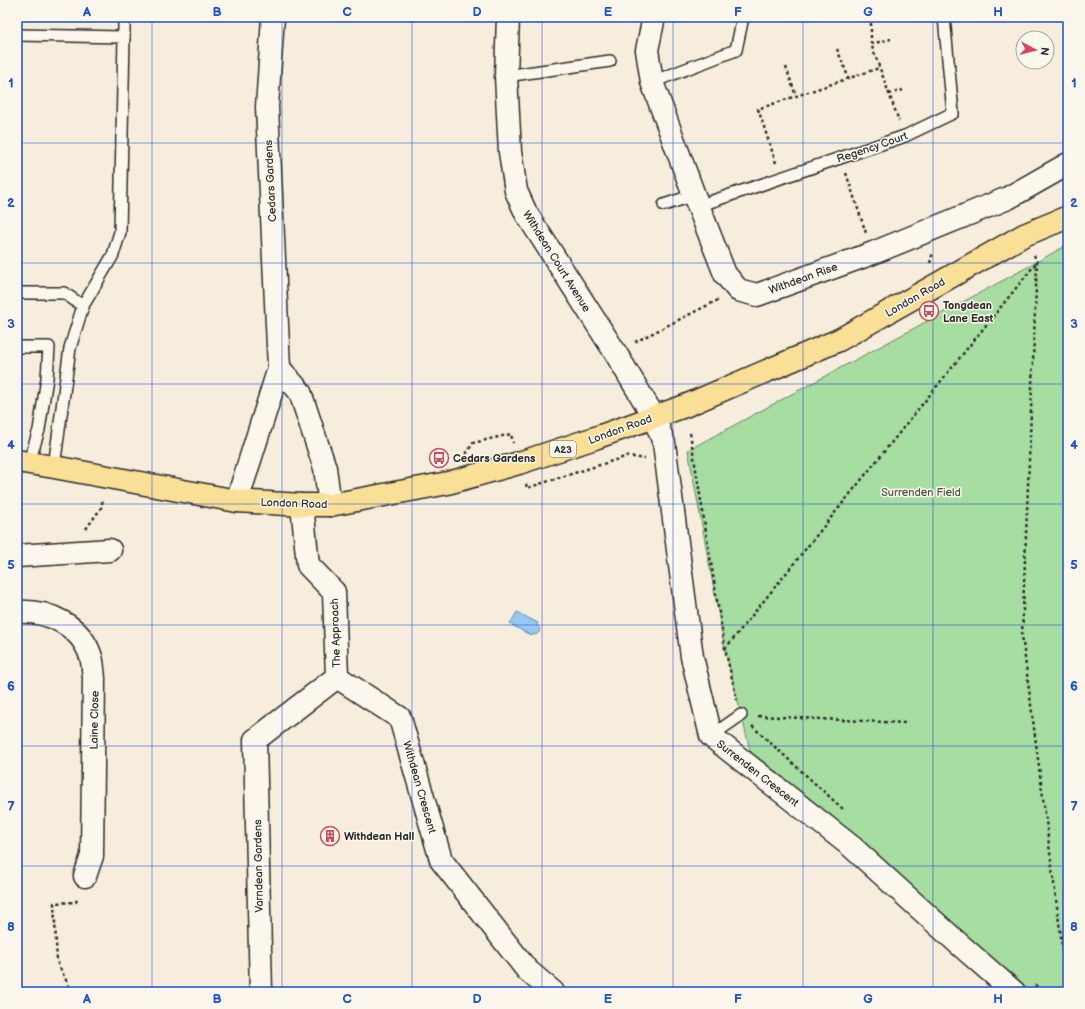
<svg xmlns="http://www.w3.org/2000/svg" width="1085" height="1009" font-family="'Balsamiq Sans',sans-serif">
<rect width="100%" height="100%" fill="#f7eddc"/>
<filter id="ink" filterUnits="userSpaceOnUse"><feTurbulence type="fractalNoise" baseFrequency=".025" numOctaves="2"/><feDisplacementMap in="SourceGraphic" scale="8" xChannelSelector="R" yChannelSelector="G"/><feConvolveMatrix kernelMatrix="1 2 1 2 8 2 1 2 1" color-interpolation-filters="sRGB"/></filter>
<g filter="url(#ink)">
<polygon fill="#a6dda1" stroke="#688466" points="1068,244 1068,992 1018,992 751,754 725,649 688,450 1037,262"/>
<polygon fill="#94c9f2" stroke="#6a8aa2" points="517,612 538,623 537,625 540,629 539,632 536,635 533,634 532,636 510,624"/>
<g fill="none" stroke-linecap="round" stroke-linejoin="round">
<defs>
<g id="service">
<polyline points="17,35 124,37 120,232 113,255 83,306"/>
<polyline points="124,37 124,17"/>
<polyline points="506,76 610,61"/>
<polyline points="652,82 736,50 743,17 745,17"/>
<polyline points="664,205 694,195"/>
<polyline points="698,206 905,136 953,113 944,17"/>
<polyline points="17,293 64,293 83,306 70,348 54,467"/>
<polyline points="17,347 49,347 47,378 39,430 29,462"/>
<polyline points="711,736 741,715"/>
</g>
<g id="minor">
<polyline points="508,17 506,76 510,152 516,191 526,213 615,352 654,417 664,443 692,657 711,736 852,847 959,944 1014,992"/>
<polyline points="654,17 647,50 652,82 694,195 725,274 738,290 757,295 873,253 1008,198 1068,164"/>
<polyline points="279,368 300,392 325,468 330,505"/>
<polyline points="237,501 279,368 267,107 273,17"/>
<polyline points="302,505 308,565 334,592 337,677"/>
<polyline points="17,556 110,550"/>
<path d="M17 612C48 610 81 625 91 657 93 663 93 671 94 678L92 856 85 876"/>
<polyline points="261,992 255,740 337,677 400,718 441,860 527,970 553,992"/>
</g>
<polyline id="trunk" points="17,461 54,467 237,501 302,505 330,505 448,483 519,463 595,438 685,406 839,340 1024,235 1068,217"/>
</defs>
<use href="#service" stroke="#2b2b2b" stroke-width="14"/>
<use href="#minor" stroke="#2b2b2b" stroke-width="25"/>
<use href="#trunk" stroke="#2b2b2b" stroke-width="25"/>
<g stroke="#2b2b2b" stroke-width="2.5" stroke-dasharray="3 3" stroke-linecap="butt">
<polyline points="871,17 871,44 899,121"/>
<polyline points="871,44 891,39"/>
<polyline points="837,49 849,79"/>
<polyline points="786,67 796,96"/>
<polyline points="889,94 903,90"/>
<polyline points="776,163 758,109 879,68"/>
<polyline points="846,173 866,233"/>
<polyline points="1034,255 1037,262 1022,635 1068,992"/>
<polyline points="930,263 933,252"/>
<polyline points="635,342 718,300"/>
<polyline points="690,433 725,649 737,700"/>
<polyline points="466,454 473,443 511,434 513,443"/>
<polyline points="526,484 527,488 628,456 645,459"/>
<polyline points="86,529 101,508 103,499"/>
<polyline points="725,649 1037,262"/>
<polyline points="758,716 905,723"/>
<polyline points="752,726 844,810"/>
<polyline points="1035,985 1043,992"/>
<polyline points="72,992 57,962 54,903 76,902 78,897"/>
</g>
<use href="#service" stroke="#fbf7ec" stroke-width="11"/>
<use href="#minor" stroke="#fbf7ec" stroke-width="22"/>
<use href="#trunk" stroke="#fadf96" stroke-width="22"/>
</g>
</g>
<path fill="none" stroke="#1d4ed8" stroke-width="1" stroke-opacity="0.55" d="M152 17V992M282 17V992M412 17V992M542 17V992M673 17V992M803 17V992M933 17V992M17 143H1068M17 263H1068M17 384H1068M17 504H1068M17 625H1068M17 746H1068M17 866H1068"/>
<defs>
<symbol id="bus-ring" viewBox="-11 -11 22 22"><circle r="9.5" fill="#fbf7ec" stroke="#d1495b" stroke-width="1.5"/><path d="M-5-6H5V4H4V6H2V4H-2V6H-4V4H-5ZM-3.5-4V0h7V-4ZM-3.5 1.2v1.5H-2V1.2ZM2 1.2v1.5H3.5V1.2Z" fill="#d1495b"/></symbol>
<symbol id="building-ring" viewBox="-11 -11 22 22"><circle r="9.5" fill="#fbf7ec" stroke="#d1495b" stroke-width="1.5"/><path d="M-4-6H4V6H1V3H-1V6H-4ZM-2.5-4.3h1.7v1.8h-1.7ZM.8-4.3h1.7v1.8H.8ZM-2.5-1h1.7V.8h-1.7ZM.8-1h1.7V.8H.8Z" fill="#d1495b"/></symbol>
</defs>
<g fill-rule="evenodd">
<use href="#bus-ring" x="918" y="300" width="22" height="22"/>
<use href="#bus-ring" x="428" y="447" width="22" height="22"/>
<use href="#building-ring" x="319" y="825" width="22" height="22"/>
</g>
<g text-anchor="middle" stroke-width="3" stroke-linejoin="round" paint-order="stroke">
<rect fill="#fbf7ec" stroke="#696865" stroke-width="1" x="550" y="441" width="26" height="16" rx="3"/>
<g font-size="10" font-weight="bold" fill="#2b2b2b">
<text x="563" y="453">A23</text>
</g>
<g font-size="11" fill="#2b2b2b" stroke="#fbf7ec">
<text transform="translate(872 147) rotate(-19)" y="4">Regency Court</text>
<text transform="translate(270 181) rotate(-93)" y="4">Cedars Gardens</text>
<text transform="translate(557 261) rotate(58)" y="4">Withdean Court Avenue</text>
<text transform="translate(803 278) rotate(-20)" y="4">Withdean Rise</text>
<text transform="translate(915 297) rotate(-30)" y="4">London Road</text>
<text transform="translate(620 429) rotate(-20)" y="4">London Road</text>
<text transform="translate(294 503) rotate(2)" y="4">London Road</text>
<text transform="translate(335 633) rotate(-92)" y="4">The Approach</text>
<text transform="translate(94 720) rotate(-89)" y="4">Laine Close</text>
<text transform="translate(758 773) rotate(38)" y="4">Surrenden Crescent</text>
<text transform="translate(420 787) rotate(74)" y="4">Withdean Crescent</text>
<text transform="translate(258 866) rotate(-91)" y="4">Varndean Gardens</text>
</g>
<g font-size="11" font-weight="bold" fill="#2b2b2b" stroke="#fbf7ec" text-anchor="start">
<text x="943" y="309">Tongdean<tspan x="943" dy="13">Lane East</tspan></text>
<text x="453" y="462">Cedars Gardens</text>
<text x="344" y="840">Withdean Hall</text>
</g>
<g font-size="11" fill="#4a5848" stroke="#fbf7ec">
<text x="921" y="496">Surrenden Field</text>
</g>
</g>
<rect width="1085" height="1009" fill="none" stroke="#fbf7ec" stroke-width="44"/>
<g transform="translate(1035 50) rotate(97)"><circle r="19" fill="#fbf7ec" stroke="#a8a59f"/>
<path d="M0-3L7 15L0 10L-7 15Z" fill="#d1495b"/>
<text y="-6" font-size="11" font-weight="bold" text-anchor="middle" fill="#2b2b2b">N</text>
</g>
<rect x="22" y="22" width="1041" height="965" fill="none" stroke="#1d4ed8" stroke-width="1.5"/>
<g font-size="13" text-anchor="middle" font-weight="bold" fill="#1d4ed8">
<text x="87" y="16">A</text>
<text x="217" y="16">B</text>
<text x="347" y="16">C</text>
<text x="477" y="16">D</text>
<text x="608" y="16">E</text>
<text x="738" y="16">F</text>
<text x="868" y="16">G</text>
<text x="998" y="16">H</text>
<text x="11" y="87">1</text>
<text x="1074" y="87">1</text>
<text x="11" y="207">2</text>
<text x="1074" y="207">2</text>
<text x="11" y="328">3</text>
<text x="1074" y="328">3</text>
<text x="11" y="449">4</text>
<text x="1074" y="449">4</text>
<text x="11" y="569">5</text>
<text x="1074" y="569">5</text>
<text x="11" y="690">6</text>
<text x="1074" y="690">6</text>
<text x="11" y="811">7</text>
<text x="1074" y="811">7</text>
<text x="11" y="931">8</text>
<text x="1074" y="931">8</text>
<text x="87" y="1003">A</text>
<text x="217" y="1003">B</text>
<text x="347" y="1003">C</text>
<text x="477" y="1003">D</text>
<text x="608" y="1003">E</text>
<text x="738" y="1003">F</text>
<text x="868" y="1003">G</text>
<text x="998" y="1003">H</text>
</g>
</svg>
